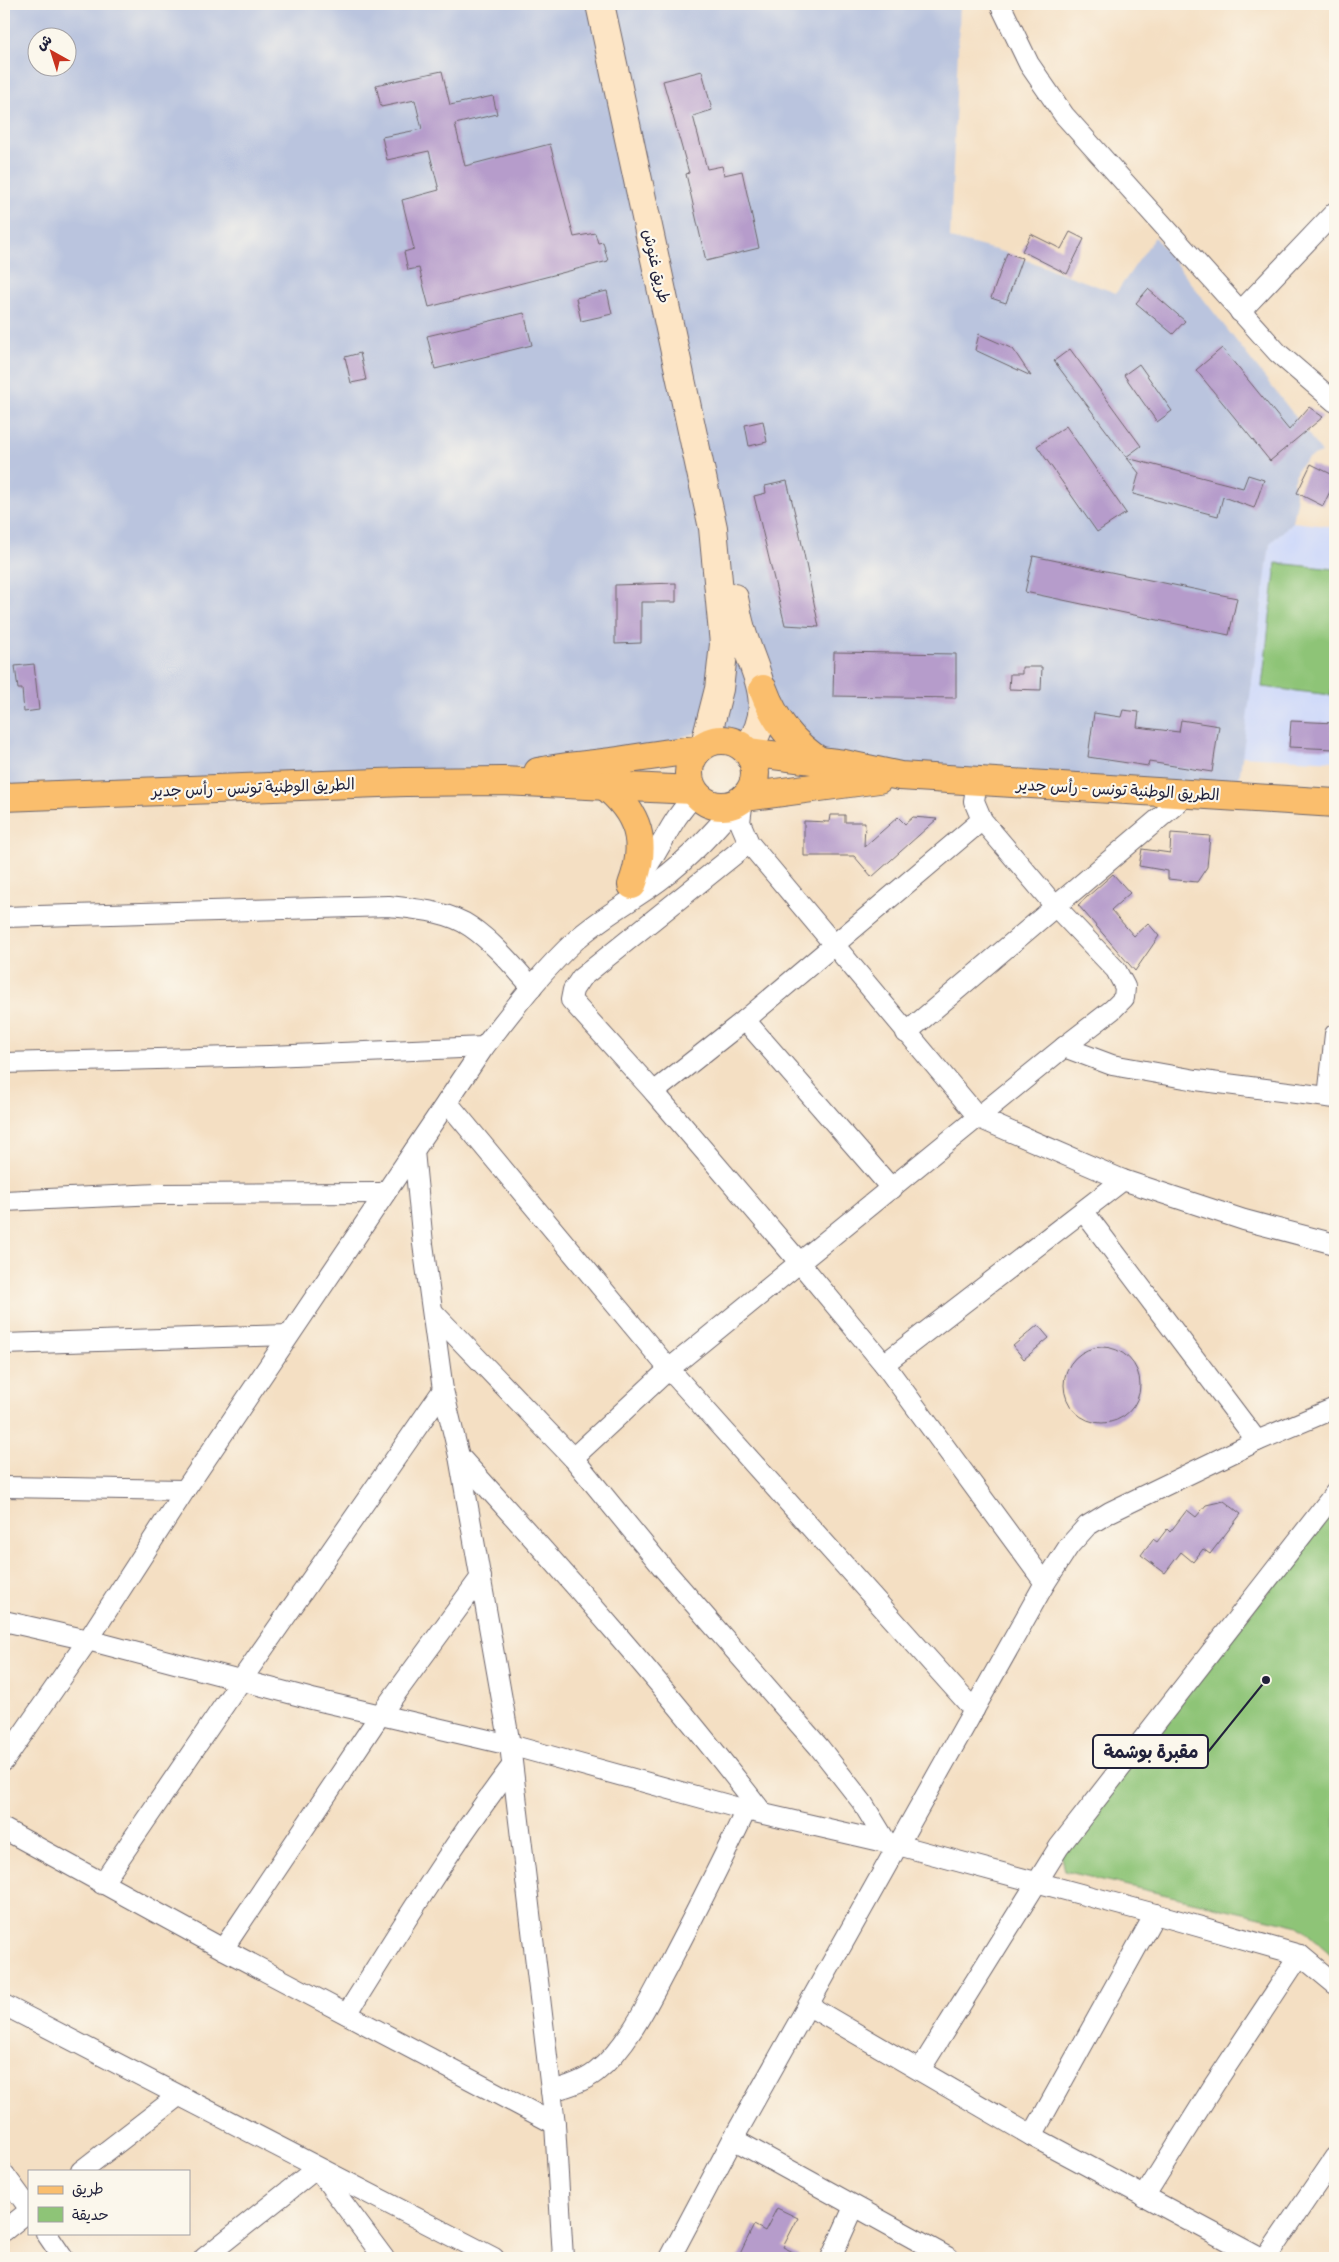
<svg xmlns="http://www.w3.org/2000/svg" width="1339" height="2262" font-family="Pangolin,'Playpen Sans Arabic',sans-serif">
<rect width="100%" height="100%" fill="#fbf7ec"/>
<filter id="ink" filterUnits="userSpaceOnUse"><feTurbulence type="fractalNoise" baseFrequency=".02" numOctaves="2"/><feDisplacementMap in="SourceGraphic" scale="10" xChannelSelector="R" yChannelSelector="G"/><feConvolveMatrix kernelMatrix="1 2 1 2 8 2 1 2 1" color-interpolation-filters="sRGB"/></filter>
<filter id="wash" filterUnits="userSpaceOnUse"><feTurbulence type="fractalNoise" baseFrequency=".0096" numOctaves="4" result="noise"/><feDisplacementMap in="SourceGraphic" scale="20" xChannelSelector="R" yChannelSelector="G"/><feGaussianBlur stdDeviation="1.12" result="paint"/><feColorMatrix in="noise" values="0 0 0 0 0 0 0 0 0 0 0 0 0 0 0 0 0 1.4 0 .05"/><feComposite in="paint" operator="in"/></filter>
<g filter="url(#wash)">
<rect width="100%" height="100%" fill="#f4dfc3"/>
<polygon fill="#d0daf9" points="1293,522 1335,527 1335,761 1241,756 1270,542"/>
<path fill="#bac4de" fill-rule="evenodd" d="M4 4H960L950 238 1007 253 1116 293 1155 237 1298 420 1322 453 1308 458 1298 468 1293 481 1297 502 1293 522 1270 543 1238 789 828 760 741 733 705 730 682 737 655 750 527 766 376 776 4 788V460L10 459 4 409ZM38 38H68V68H38Z"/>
<g fill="#8ec477" stroke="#587359">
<polygon points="1276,563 1335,569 1335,653 1331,695 1262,687"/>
<polygon points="1335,1508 1335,1958 1299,1926 1064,1871 1060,1852"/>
</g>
<g id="blocks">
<g fill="#b69ccb">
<polygon points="442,71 450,105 493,96 497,114 455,124 465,166 550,144 574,237 595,233 598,243 603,242 608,261 429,307 419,268 408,270 404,252 414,249 402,200 439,190 429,151 387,160 382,137 422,129 415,100 381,107 376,85"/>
<polygon points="702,71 712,110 693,116 707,169 722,166 724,175 742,171 759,248 706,261 686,174 689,173 663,81"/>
<polygon points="1070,232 1084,239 1067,274 1022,251 1031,234 1061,249"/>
<polygon points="1007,253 1022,258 1006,303 991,298"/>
<polygon points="1148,289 1185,321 1173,334 1136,303"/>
<polygon points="607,291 612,314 581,321 576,298"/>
<polygon points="524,313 532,345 435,369 427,336"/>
<polygon points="979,334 1013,349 1031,376 975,350"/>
<polygon points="1222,348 1289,430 1309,407 1323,417 1270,461 1196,370"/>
<polygon points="1070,349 1141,446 1126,457 1054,361"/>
<polygon points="360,353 366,380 351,383 345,357"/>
<polygon points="1139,364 1172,411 1157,422 1124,375"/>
<polygon points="763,421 767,442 749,446 745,425"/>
<polygon points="1066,426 1126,513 1097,532 1037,446"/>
<polygon points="1127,458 1243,488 1248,475 1264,480 1254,508 1223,497 1218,516 1133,494 1139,473"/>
<polygon points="1311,464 1335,476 1335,481 1323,506 1297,493"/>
<polygon points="787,481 799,530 819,627 785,625 754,496 766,493 765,486"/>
<polygon points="1033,556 1237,598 1229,635 1025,592"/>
<polygon points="676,583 676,602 641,602 641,643 615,644 615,585"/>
<polygon points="834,652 956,654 956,698 833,696"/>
<polygon points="34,664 39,710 24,712 22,689 18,689 15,666"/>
<polygon points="1022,667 1042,667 1041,690 1009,689 1010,674 1022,674"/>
<polygon points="1123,710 1139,712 1137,727 1179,732 1181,720 1219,726 1212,772 1149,762 1148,766 1088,757 1094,713 1121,717"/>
<polygon points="1291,721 1335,723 1335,749 1289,747"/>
<polygon points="830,815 845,815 845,822 865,822 864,847 898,817 905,824 913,817 937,819 872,877 854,856 804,856 804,821 829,822"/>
<polygon points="1171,833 1210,836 1207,867 1197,882 1168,879 1168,871 1139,866 1142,849 1170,853"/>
<polygon points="1113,874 1130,893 1111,910 1134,936 1148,923 1159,936 1135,971 1078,905"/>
<polygon points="1038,1325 1049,1338 1024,1359 1013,1346"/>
<circle cx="1102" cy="1385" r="38"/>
<polygon points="1224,1501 1241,1514 1210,1554 1203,1549 1193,1562 1181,1552 1165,1573 1141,1555 1153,1539 1157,1542 1167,1529 1170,1532 1187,1510 1196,1517 1206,1505"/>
<polygon points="777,2208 798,2218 783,2247 805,2258 738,2258 754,2225 765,2231"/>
</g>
</g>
</g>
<g filter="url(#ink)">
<use href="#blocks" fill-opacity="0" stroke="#6c646b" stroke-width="1"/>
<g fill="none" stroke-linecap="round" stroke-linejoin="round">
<defs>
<g id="street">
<polyline points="1000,4 1029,64 1064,115 1278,353 1335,402"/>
<polyline points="1240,312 1335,212"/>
<polyline points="743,799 740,822 749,843 979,1118 1123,1180 1244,1220 1335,1244"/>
<polyline points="749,843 581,978 573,990 571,1000 654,1092 800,1263 884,1364 1045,1583"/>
<path d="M637 880C662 851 668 821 696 795"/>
<path d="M4 917 389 906C415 909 448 911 471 927 494 943 513 966 532 987"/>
<polyline points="745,1020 892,1189"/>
<polyline points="906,1033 1189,793"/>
<polyline points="1064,1047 1112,1065 1196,1080 1335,1098"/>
<polyline points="4,1063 270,1056 484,1047"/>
<polyline points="654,1092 745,1020 982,820"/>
<polyline points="1328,1097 1335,1034"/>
<polyline points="447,1102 669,1369 974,1710"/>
<polyline points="414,1151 423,1244 443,1390 459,1456 510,1745 555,2124 563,2258"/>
<polyline points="4,1201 158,1194 385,1193"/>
<polyline points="1084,1212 1257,1441"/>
<polyline points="433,1312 573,1458 663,1568 819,1747 862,1802 887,1843"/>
<polyline points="4,1344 289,1335"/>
<polyline points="884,1364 1123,1180"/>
<path d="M459 1456C564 1572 667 1688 762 1812"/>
<polyline points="573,1458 669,1369 1064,1047 1112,1010 1124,998 1125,987 1116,970 1055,906 982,820 974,801 977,781"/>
<polyline points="4,1487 185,1490"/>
<polyline points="4,1621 88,1640 312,1699 510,1745 746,1810 898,1845 1155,1914 1300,1955 1335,1984"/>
<path d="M4 1761 88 1640 185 1490 484 1047C513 1010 541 972 576 940 601 917 632 901 659 881 690 858 715 830 740 801"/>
<polyline points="4,1829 223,1949 555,2124"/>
<polyline points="102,1884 240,1682 443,1390"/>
<polyline points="223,1949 380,1715 481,1577"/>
<polyline points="4,2005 494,2258"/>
<polyline points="809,2006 1032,2136 1260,2258"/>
<path d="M347 2014C400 1929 452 1845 512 1766"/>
<polyline points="920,2070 1059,1847 1335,1493"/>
<path d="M551 2091C567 2087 583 2082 596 2072 628 2047 651 1998 670 1962 696 1912 722 1861 746 1810"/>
<polyline points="1032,2136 1155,1914"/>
<polyline points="733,2139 949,2258"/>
<polyline points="81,2171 178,2096"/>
<polyline points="4,2174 29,2208"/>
<polyline points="1144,2197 1214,2085 1300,1955"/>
<polyline points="4,2231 29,2211"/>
<polyline points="46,2233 63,2258"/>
<polyline points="204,2258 317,2168 384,2258"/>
<polyline points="670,2258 733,2139 1045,1583 1069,1546 1087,1526 1110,1512 1257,1441 1335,1408"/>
<polyline points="831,2258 854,2207"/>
<polyline points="1266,2258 1335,2157"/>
</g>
<g id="secondary">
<polyline points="600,4 713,528 724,644 719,689 705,744"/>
<path d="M734 598C736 608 738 619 741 629 754 674 780 706 746 750"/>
</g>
<g id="primary">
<path d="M763 689C775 721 792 743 821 762"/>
<circle cx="722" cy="773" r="33"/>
<polyline points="748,752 844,764 900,776 1335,803"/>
<path d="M538 772C565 766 591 765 618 761 645 757 670 752 698 750"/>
<path d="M604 785C639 813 648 843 632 885"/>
<polyline points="4,797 405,782 503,781 693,790"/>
<polyline points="745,797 879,779"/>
</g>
</defs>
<use href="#street" stroke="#6c646b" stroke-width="22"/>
<use href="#secondary" stroke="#6c646b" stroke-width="30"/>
<use href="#primary" stroke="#6c646b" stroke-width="30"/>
<use href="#street" stroke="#fff" stroke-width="20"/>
<use href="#secondary" stroke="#fde5c5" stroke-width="28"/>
<use href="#primary" stroke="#fabe6d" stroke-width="28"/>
</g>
</g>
<g text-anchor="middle" stroke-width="4.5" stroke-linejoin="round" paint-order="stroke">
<g font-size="16" fill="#22223b" stroke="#fbf7ec">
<text transform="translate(657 266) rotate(77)" y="6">طريق غنوش</text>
<text transform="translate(253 787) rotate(-2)" y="6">الطريق الوطنية تونس - رأس جدير</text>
<text transform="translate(1118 789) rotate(3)" y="6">الطريق الوطنية تونس - رأس جدير</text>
</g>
</g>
<path fill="none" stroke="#22223b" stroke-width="2" d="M1266 1680L1208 1752"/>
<circle fill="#22223b" stroke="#fbf7ec" stroke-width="2" cx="1266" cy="1680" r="5"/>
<rect fill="#fbf7ec" stroke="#22223b" stroke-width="2" x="1093" y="1735" width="115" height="33" rx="5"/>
<g font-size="18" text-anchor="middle" font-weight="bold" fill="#22223b">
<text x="1151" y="1758">مقبرة بوشمة</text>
</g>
<rect width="1339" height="2262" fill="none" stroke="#fbf7ec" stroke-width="20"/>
<rect x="28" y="2170" width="162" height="65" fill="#fbf7ec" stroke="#a4a2a5"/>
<rect x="38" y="2186" width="25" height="8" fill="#fabe6d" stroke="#a4a2a5"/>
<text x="72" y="2194" font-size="15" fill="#22223b">طريق</text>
<rect x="38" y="2207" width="25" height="15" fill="#8ec477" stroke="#a4a2a5"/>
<text x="72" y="2220" font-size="15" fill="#22223b">حديقة</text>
<g transform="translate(52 52) rotate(321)"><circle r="24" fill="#fbf7ec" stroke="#a4a2a5"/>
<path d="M0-4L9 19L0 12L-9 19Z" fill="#c8321e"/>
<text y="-8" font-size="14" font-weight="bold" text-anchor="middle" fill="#22223b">ش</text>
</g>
</svg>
